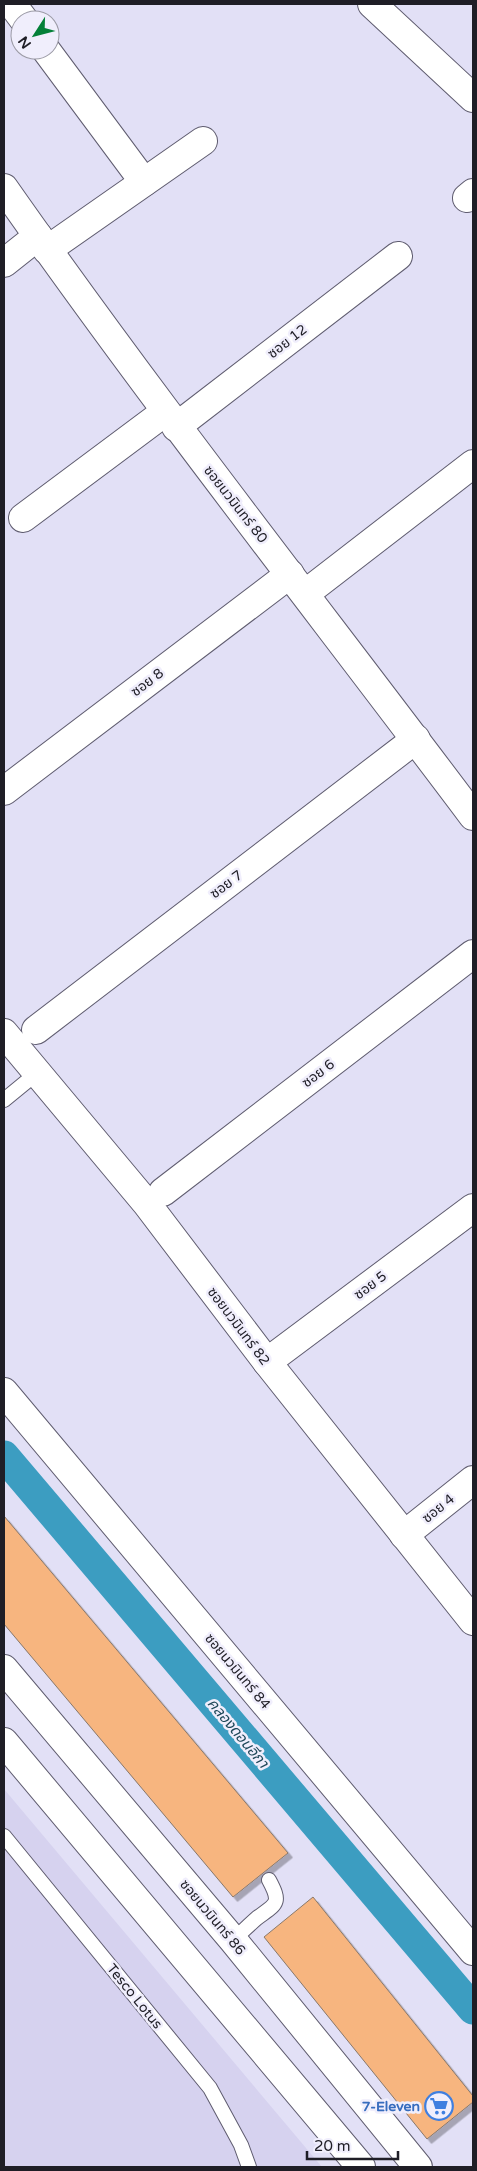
<svg xmlns="http://www.w3.org/2000/svg" width="477" height="2171" font-family="'Varela Round','Noto Sans Thai',sans-serif">
<defs>
<filter id="shadow"><feDropShadow dx="4.5" dy="4.5" stdDeviation="0" flood-color="#0004"/></filter>
</defs>
<rect width="100%" height="100%" fill="#e2e0f6"/>
<polygon fill="#d6d2ef" points="4,1789 322,2167 4,2167"/>
<g fill="none" stroke-linecap="round" stroke-linejoin="round">
<polyline stroke="#3c9dc1" stroke-width="31" points="4,1456 473,2009"/>
</g>
<g fill="#f7b57f" stroke="#8a796b" filter="url(#shadow)">
<polygon points="4,1516 288,1853 233,1897 4,1624"/>
<polygon points="313,1897 473,2096 473,2102 427,2139 264,1937"/>
</g>
<g fill="none" stroke-linecap="round" stroke-linejoin="round">
<defs>
<g id="lane">
<polyline points="4,1100 37,1073"/>
<polyline points="4,1836 210,2088 241,2145 249,2167"/>
<path d="M233 1940C241 1933 249 1925 257 1918 276 1904 282 1904 269 1880"/>
</g>
<g id="street">
<polyline points="12,4 24,20"/>
<polyline points="372,4 473,98"/>
<polyline points="46,50 144,182"/>
<path d="M4 188C154 402 316 607 473 816"/>
<polyline points="467,198 473,193"/>
<polyline points="47,250 203,141"/>
<polyline points="4,263 38,236"/>
<polyline points="176,427 398,256"/>
<polyline points="23,518 165,412"/>
<polyline points="306,593 473,464"/>
<polyline points="4,791 290,574"/>
<polyline points="36,1030 416,739"/>
<polyline points="4,1033 147,1204 267,1362 473,1621"/>
<polyline points="163,1192 473,954"/>
<polyline points="267,1362 473,1208"/>
<polyline points="4,1392 473,1951"/>
<polyline points="404,1535 473,1480"/>
<polyline points="4,1669 233,1940 418,2167"/>
<polyline points="4,1742 361,2167"/>
</g>
</defs>
<use href="#lane" stroke="#5f5c6f" stroke-width="16"/>
<use href="#street" stroke="#5f5c6f" stroke-width="30"/>
<use href="#lane" stroke="#fff" stroke-width="14"/>
<use href="#street" stroke="#fff" stroke-width="28"/>
</g>
<defs>
<symbol id="supermarket-ring" viewBox="-11 -11 22 22"><circle r="9.5" fill="#f0eefc" stroke="#3f7fe0" stroke-width="1.5"/><path d="M-6-5.5h2.5l.6 2H6L4.5 2H-2.5L-4.4-4H-6ZM-1.5 3.2a1.3 1.3 0 1 0 .1 0ZM3 3.2a1.3 1.3 0 1 0 .1 0Z" fill="#3f7fe0"/></symbol>
</defs>
<g fill-rule="evenodd">
<use href="#supermarket-ring" x="423" y="2090" width="32" height="32"/>
</g>
<g text-anchor="middle" stroke-width="5" stroke-linejoin="round" paint-order="stroke">
<g font-size="14" fill="#1f1e26" stroke="#f0eefc">
<text transform="translate(287 341) rotate(-38)" y="5">ซอย 12</text>
<text transform="translate(236 504) rotate(52)" y="5">ซอยนวมินทร์ 80</text>
<text transform="translate(147 682) rotate(-37)" y="5">ซอย 8</text>
<text transform="translate(226 884) rotate(-37)" y="5">ซอย 7</text>
<text transform="translate(318 1073) rotate(-37)" y="5">ซอย 6</text>
<text transform="translate(370 1285) rotate(-37)" y="5">ซอย 5</text>
<text transform="translate(239 1326) rotate(53)" y="5">ซอยนวมินทร์ 82</text>
<text transform="translate(438 1508) rotate(-39)" y="5">ซอย 4</text>
<text transform="translate(238 1671) rotate(50)" y="5">ซอยนวมินทร์ 84</text>
<text transform="translate(213 1917) rotate(50)" y="5">ซอยนวมินทร์ 86</text>
<text transform="translate(135 1996) rotate(51)" y="5">Tesco Lotus</text>
</g>
<g font-size="14" font-weight="bold" fill="#366cbe" stroke="#f0eefc" text-anchor="end">
<text x="420" y="2111">7-Eleven</text>
</g>
<g font-size="15" font-style="italic" fill="#1f4859" stroke="#f0eefc">
<text transform="translate(238 1733) rotate(50)" y="5">คลองดอนอีกา</text>
</g>
</g>
<rect width="477" height="2171" fill="none" stroke="#1f1e26" stroke-width="10"/>
<g transform="translate(35 35) rotate(234)"><circle r="24" fill="#f0eefc" stroke="#9c9ba6"/>
<path d="M0-4L9 19L0 12L-9 19Z" fill="#048038"/>
<text y="-8" font-size="14" font-weight="bold" text-anchor="middle" fill="#1f1e26">N</text>
</g>
<path d="M307 2151v8h91v-8" fill="none" stroke="#1f1e26" stroke-width="2.5"/>
<text x="314" y="2151" font-size="15" fill="#1f1e26" stroke="#f0eefc" stroke-width="4" paint-order="stroke">20 m</text>
</svg>
